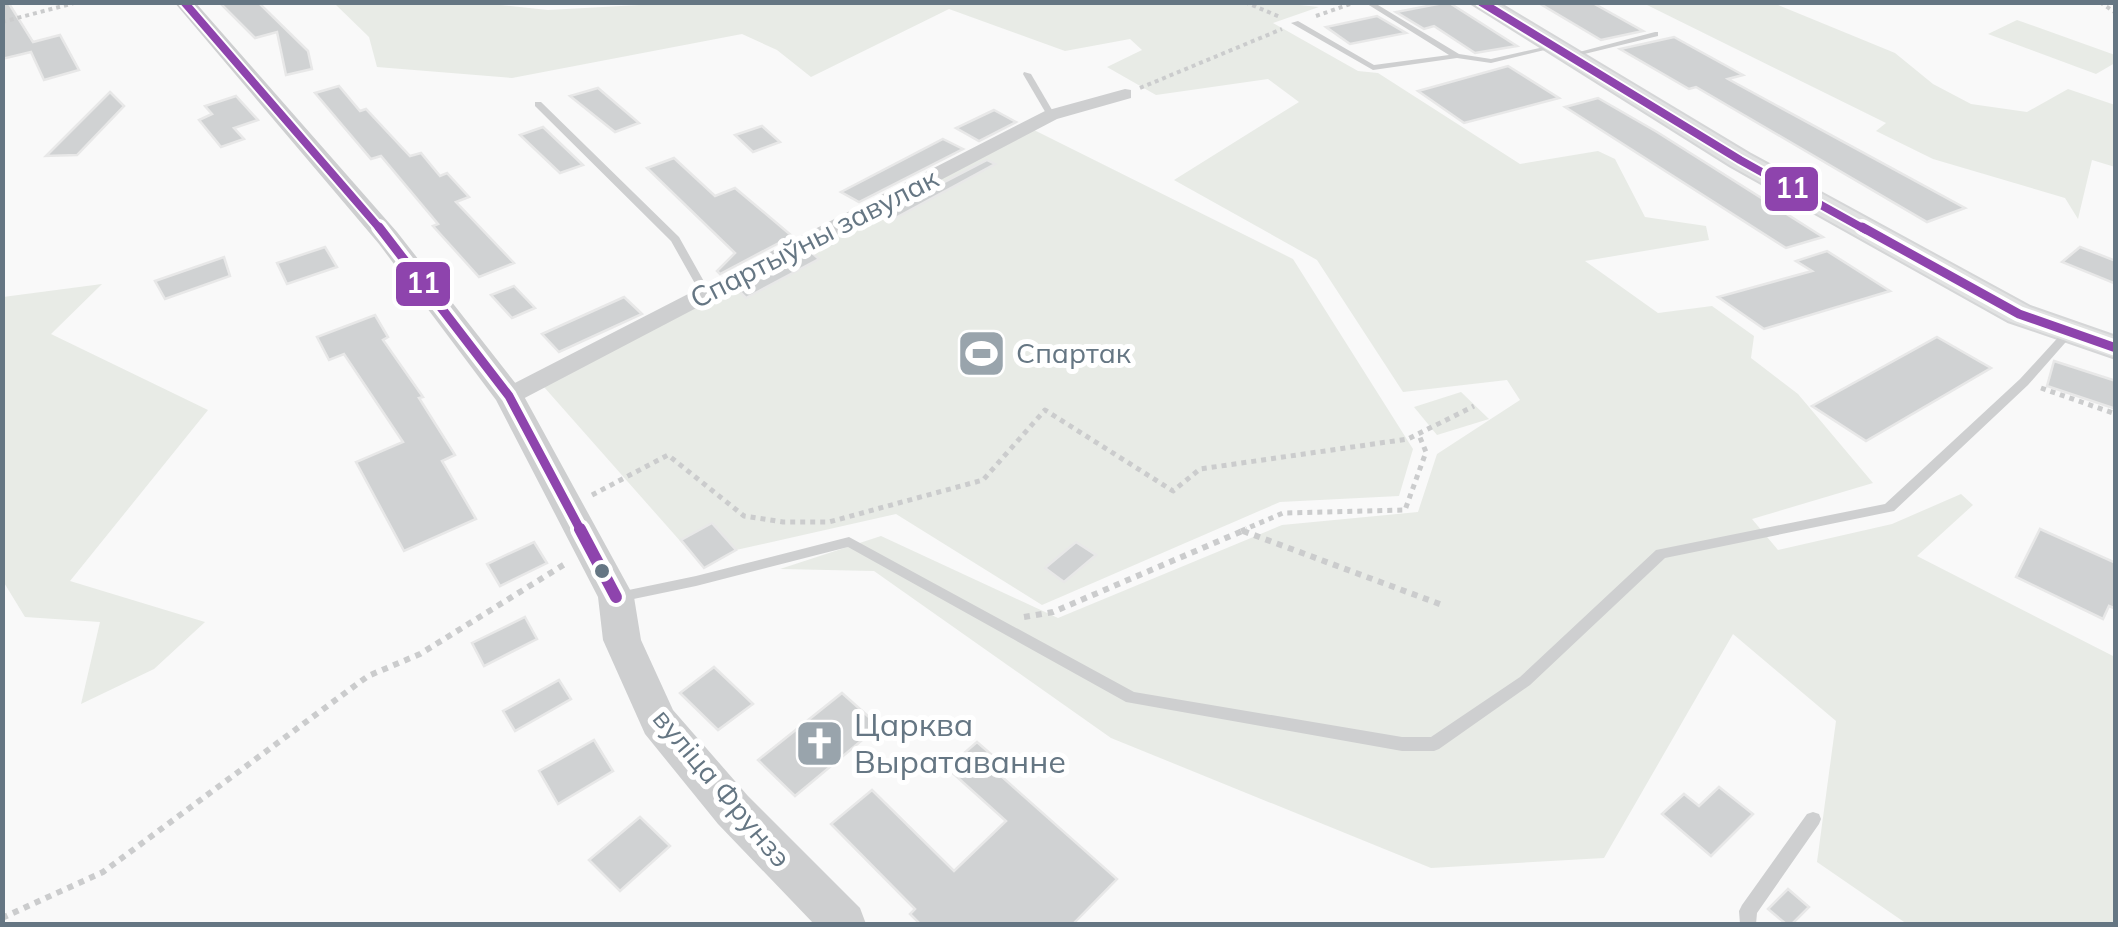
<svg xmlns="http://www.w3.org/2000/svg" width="2118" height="927" font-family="Mulish,sans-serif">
<rect width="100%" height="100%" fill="#f9f9f9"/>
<g fill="#e8ebe6">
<polygon points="473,2 548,10 694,2 1269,2 1319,7 1273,23 1358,71 1378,73 1520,164 1598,151 1615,159 1645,217 1706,226 1709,240 1585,261 1658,313 1712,306 1754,336 1751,358 1798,394 1873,483 1752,519 1778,550 1892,524 1961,494 1973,505 1917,556 2115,657 2115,924 1907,924 1817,862 1836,721 1733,634 1604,858 1431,868 1111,738 874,571 780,569 881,536 1058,618 1282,525 1418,512 1437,454 1520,400 1507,380 1403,392 1317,260 1174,180 1299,102 1268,79 1156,95 1107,67 1142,50 1130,39 1065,51 949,9 811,77 777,50 742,34 512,78 377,67 369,37 334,3"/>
<polygon points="1643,3 1773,3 1895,53 1933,84 1971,104 2027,112 2068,89 2115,105 2115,167 2092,160 2078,219 2065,198 1933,159 1876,131 1886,123"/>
<polygon points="2017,20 2115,55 2115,63 2096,74 1988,34"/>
<polygon points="1034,130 1293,259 1413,449 1399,496 1280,502 1042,605 896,514 736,550 704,568 544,387"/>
<polygon points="102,284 51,334 208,410 70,581 205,622 154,669 81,704 100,622 25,617 3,581 3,297"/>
<polygon points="1461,392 1489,419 1437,435 1414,407"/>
</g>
<g fill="#d0d2d3" stroke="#e8e8e8" stroke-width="2.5">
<polygon points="2,2 8,2 33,42 60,35 79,70 44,80 31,52 2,59"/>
<polygon points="219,2 258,2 308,51 312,69 286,75 277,32 255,38"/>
<polygon points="1448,2 1517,46 1475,53 1434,26 1424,29 1396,12"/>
<polygon points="1537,2 1591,2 1643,31 1601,40"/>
<polygon points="1377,16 1406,33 1350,44 1326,27"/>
<polygon points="1674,37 1743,75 1728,79 1965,208 1927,222 1696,87 1689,89 1620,49"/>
<polygon points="1508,66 1559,98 1464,123 1418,91"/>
<polygon points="339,86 360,111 366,109 410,156 421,153 440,176 447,173 469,197 456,202 514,263 479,277 433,226 438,224 381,156 371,159 315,93"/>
<polygon points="598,88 639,123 615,132 570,96"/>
<polygon points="110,92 124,106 77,155 46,156"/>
<polygon points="236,96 258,120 234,128 244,139 221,147 199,120 212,114 205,106"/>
<polygon points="1598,98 1657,132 1823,237 1786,248 1565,107"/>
<polygon points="994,110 1016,122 979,141 956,128"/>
<polygon points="762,126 780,142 753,152 735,135"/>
<polygon points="543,127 583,165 560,173 520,135"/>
<polygon points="943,139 963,149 859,202 841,192"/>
<polygon points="674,158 715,196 735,188 792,236 720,274 717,271 735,253 647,168"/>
<polygon points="987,160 995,164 890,221 881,215"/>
<polygon points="325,247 337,267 287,284 277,263"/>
<polygon points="2080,247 2116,261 2116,284 2062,262"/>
<polygon points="1827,251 1890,291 1764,329 1718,297 1812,271 1796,261"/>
<polygon points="811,252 819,259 746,298 738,290"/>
<polygon points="224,257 230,276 165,299 155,281"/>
<polygon points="514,286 535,308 512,318 491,295"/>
<polygon points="624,297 642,314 559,352 542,334"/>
<polygon points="375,315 388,337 383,340 423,397 419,398 455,455 442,461 476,519 404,551 356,462 403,442 344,354 329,360 317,337"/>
<polygon points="1937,337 1991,368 1866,441 1812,406"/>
<polygon points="2054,361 2116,381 2116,409 2047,386"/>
<polygon points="712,523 736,550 704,568 681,540"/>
<polygon points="2040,529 2116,563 2116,609 2109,606 2103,619 2016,577"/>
<polygon points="534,542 547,563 500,586 487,564"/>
<polygon points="1076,542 1096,555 1064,582 1045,568"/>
<polygon points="525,617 537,639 484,666 472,643"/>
<polygon points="714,667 753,704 718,730 680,693"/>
<polygon points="559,680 571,699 515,731 503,711"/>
<polygon points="842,693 879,726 795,796 758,760"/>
<polygon points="594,740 613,771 558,804 539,771"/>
<polygon points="977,742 1008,769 1001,776 1117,879 1073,924 920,924 910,914 915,909 831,824 872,790 954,871 1006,821 947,768"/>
<polygon points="1719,787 1753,814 1711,856 1662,814 1684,794 1699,806"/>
<polygon points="640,817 670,846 620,891 589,860"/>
<polygon points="1788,889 1809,907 1792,924 1786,924 1768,909"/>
</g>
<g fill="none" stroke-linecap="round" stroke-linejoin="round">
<defs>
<polygon id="secondary" points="1470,2 1496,2 1749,154 2030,307 2116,337 2116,358 2008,321 1731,166"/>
</defs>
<use href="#secondary" stroke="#d5d6d7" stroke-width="4"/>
<g stroke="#cbcccd" stroke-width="4" stroke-dasharray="4 4" stroke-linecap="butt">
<polyline points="1245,2 1280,17"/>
<polyline points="2100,2 2116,13"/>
<polyline points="1316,16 1353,3"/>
<polyline points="2,22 78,2"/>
<polyline points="1140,88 1282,29"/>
</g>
<g stroke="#cbcccd" stroke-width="5" stroke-dasharray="5 5" stroke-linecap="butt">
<polyline points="2041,388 2116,414"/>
<polyline points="592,495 668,455 744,516 783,522 829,522 983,480 1045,410 1173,491 1200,469 1408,439 1474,406"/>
<polyline points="1241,531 1283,513 1405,510 1426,452 1419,435"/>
</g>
<g stroke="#cbcccd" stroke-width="6" stroke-dasharray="6 6" stroke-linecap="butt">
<polyline points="1243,531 1445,606"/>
<polyline points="1024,617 1053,612 1247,529"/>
<polyline points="2,918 103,872 368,676 420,654 565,564"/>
</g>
<g fill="#cecfd0" fill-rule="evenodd">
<polygon points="1364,2 1373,2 1459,54 1491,59 1553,45 1557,47 1491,63 1457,58 1373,70 1291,23 1298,21 1374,65 1449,55"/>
<polygon points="1655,32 1658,32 1658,36 1568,58 1564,56"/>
<polygon points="1024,72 1031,74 1055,115 1054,117 1047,115 1023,74"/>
<polygon points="535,102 541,102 679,237 711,294 710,296 702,296 671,241 535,106"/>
<polygon points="2068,330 2072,331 2074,333 2072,335 2028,385 1894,511 1665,558 1530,685 1439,749 1434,751 1402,751 1126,702 848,547 696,586 619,602 614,601 612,597 614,593 619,592 696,576 849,537 1134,692 1402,737 1431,737 1520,677 1656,550 1885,504 2020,379 2064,331"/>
<polygon points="1813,812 1819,814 1821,819 1819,824 1757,913 1756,924 1740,924 1739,911 1742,905 1807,814"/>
</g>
<polygon fill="#cecfd0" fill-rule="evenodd" points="1125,89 1131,90 1131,98 1057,119 517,402 509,404 497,396 501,390 1045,111"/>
<polygon fill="#cecfd0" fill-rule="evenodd" points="174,2 195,2 397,232 520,389 634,597 641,640 673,710 748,796 860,908 866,924 814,924 718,824 645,734 603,640 598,597 496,400 379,244"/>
<use href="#secondary" fill="#e1e2e2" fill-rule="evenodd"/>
<defs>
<g id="bus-1-far2">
<polyline points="184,2 381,230"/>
<polyline points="1481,2 1740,160 1866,230"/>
</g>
<g id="bus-1-far1">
<polyline points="379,227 509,396 581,531"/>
<polyline points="1862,227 2019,314 2116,348"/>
</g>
<polyline id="bus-1" points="580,529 616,597"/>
</defs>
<use href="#bus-1-far2" stroke="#fff" stroke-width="12"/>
<use href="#bus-1-far1" stroke="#fff" stroke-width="16"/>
<use href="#bus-1" stroke="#fff" stroke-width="20"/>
<use href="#bus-1-far2" stroke="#8e44ad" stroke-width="8"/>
<use href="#bus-1-far1" stroke="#8e44ad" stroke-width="9"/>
<use href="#bus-1" stroke="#8e44ad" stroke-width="12"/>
</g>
<defs>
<symbol id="stadium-square" viewBox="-11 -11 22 22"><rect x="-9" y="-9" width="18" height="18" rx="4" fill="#99a4ac" stroke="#fff"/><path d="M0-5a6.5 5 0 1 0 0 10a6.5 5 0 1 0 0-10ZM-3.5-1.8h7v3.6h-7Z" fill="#fff"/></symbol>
<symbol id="church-square" viewBox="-11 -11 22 22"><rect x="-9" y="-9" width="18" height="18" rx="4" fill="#99a4ac" stroke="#fff"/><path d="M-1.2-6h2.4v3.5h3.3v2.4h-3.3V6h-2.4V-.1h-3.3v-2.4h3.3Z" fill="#fff"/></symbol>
</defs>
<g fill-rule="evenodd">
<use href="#stadium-square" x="954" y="326" width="55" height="55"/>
<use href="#church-square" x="792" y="716" width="55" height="55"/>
</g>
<circle fill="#657683" stroke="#fff" stroke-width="4" cx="602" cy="571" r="9"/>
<g text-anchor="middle" stroke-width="10" stroke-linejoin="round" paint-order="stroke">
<g font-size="28" fill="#657683" stroke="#fff">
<text transform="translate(814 238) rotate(-27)" y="10">Спартыўны завулак</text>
<text transform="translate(722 788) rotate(50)" y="10">вуліца Фрунзэ</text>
</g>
<g font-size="28" fill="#657683" stroke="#fff" text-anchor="start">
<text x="1016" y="363">Спартак</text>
</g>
<g font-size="32" fill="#657683" stroke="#fff" text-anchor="start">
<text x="854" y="736">Царква<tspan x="854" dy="37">Выратаванне</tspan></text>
</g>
</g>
<g stroke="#fff" stroke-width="4">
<rect x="1763" y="165" width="57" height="48" rx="10" fill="#8e44ad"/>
<rect x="394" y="260" width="58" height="48" rx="10" fill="#8e44ad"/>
</g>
<g font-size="28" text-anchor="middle" font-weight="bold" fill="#fff">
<text x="1792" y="198">11</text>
<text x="423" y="293">11</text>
</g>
<rect width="2118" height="927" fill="none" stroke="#657683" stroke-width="10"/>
</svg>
